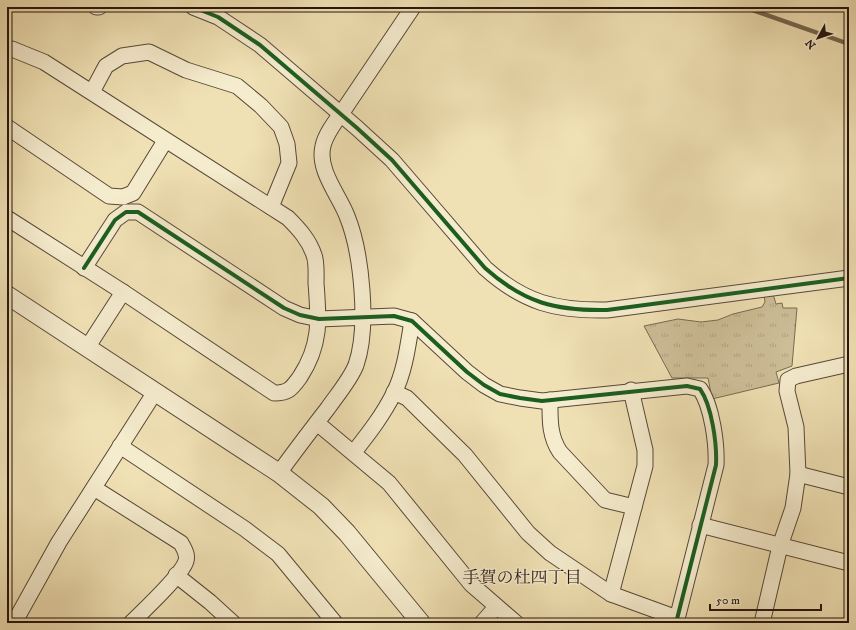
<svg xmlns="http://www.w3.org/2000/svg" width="856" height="630" font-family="'IM FELL DW Pica','Noto Serif JP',serif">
<defs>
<pattern id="park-tufts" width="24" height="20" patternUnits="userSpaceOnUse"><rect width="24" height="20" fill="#cdbe98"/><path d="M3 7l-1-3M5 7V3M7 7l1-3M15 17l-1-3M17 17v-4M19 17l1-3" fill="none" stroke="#b0a282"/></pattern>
</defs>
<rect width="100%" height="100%" fill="#f0e1b4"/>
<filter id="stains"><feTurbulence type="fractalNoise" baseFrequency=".005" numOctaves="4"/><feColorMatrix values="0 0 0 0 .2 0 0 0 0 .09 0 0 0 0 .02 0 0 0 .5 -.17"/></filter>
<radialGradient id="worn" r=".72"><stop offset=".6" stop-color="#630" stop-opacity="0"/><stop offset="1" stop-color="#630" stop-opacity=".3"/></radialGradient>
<polygon fill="url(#park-tufts)" stroke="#796a54" points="773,294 776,304 782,303 783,308 797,308 792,366 776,372 779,383 712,399 708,378 672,378 644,326 678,319 701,322 718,320 733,314 762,307 765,302 764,295"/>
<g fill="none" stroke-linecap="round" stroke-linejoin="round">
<polyline stroke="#756650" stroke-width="4.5" points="744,7 849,44"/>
<defs>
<g id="minor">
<polyline points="96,7 99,7"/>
<path d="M193 7 218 17 260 45 357 128 392 160 485 268C524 303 556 311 607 310L849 278"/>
<path d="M7 50 12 49 44 62 288 218C299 229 309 240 314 255 317 263 316 274 316 283 319 320 321 345 300 377 292 388 289 393 274 393L123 292 7 218"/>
<polyline points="92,92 106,66 122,56 149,52 186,70 237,86 261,106 281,127 287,144 289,163 271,207"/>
<polyline points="7,127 109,196 123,197 133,193 165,141"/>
<path d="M84 268 115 220 126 212H138L284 308 300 315 319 319 394 316 412 321 467 372 484 385 500 394 520 398 542 401 687 386 700 389C712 406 717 444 716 465L676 623"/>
<polyline points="87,348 123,292"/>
<polyline points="394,392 407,398 465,455 528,533 550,553 611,594 677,618"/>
<path d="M550 400C550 418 549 436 560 452L605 500 634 507"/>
<polyline points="317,423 389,483 471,584 516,623"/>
<polyline points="120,446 245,529 278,554 335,623"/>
<path d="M354 452C369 433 383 415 394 393 405 371 408 345 412 321"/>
<path d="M279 473C295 451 311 430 328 408 337 395 350 380 356 365 369 328 362 253 347 216 339 195 317 170 323 146 326 132 339 117 347 105 369 72 391 40 413 7"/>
<polyline points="798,474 796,427 787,391 788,380 796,376 849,364"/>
<path d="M94 488 181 543C184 549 188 554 186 561 182 575 143 611 131 623"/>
<polyline points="700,525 849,563"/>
<polyline points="176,575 210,602 233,623"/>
<polyline points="611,594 645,466 645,450 631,390"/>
<polyline points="14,623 59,542 155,392"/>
<polyline points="482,623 496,607"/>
<polyline points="762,623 780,546 793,508 798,474 849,487"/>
</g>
<polyline id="tertiary" points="7,295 279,473 321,506 347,533 421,623"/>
</defs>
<use href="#minor" stroke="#584838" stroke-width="17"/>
<use href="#tertiary" stroke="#584838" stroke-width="20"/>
<use href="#minor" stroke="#f5ecce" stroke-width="15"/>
<use href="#tertiary" stroke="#f5ecce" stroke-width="18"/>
<defs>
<g id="cycleway">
<path d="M193 7 218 17 260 45 357 128 392 160 485 268C524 303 556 311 607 310L849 278"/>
<path d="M84 268 115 220 126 212H138L284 308 300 315 319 319 394 316 412 321 467 372 484 385 500 394 520 398 542 401 687 386 700 389C712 406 717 444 716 465L676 623"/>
</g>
</defs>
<use href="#cycleway" stroke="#f5ecce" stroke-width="6"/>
<use href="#cycleway" stroke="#1b5e20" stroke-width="4"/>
</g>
<g text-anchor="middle" stroke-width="3" stroke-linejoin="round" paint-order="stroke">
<g font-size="17" fill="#25150f" stroke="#f5ecce">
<text x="522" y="583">手賀の杜四丁目</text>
</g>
</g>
<rect width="856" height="630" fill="none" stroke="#f0e1b4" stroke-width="24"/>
<rect x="8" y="8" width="840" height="614" fill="none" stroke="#25150f" stroke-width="2"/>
<rect x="12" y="12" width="832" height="606" fill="none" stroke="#25150f"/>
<g transform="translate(818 38) rotate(230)" stroke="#f5ecce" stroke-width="3" paint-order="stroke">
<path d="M0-3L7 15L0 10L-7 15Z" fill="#25150f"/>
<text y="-6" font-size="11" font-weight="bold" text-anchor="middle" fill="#25150f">N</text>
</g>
<path d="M710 604v6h111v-6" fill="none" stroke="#25150f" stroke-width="2"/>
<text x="716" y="604" font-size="12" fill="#25150f" stroke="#f5ecce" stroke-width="3" paint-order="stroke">50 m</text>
<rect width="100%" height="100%" filter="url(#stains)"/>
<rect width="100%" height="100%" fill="url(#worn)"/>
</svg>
